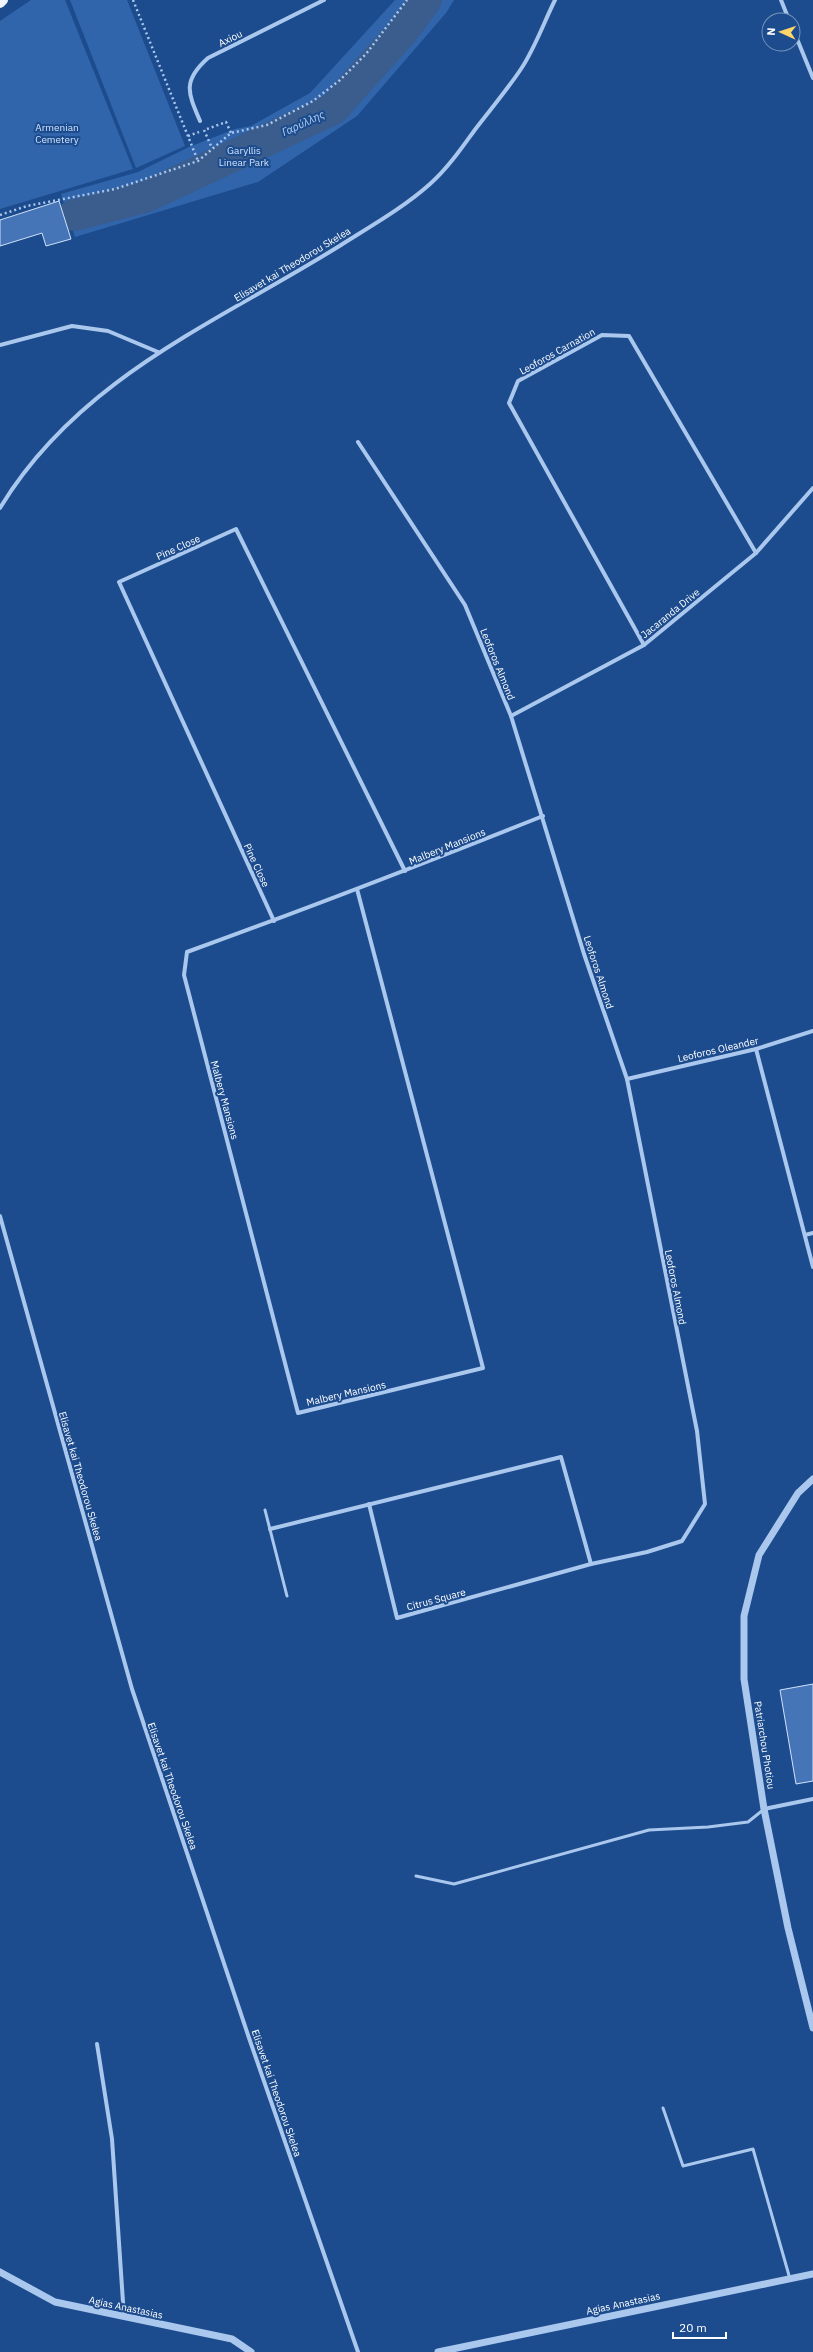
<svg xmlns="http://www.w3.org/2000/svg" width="813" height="2352" font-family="'IBM Plex Sans',sans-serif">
<rect width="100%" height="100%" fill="#1c4c8e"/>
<g fill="#3065ac">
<polygon points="31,0 65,0 133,169 0,209 0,21"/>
<polygon points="70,0 127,0 185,146 136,168"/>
<polygon points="395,0 454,0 446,13 357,116 258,182 75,237 61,194 138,172 189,147 235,129 251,126 310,93"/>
</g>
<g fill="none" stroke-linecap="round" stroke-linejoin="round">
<polyline stroke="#3a5d8d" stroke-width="32" points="74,215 145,197 333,109 403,31 426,0"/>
</g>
<g fill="#4575b6" stroke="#d0e2fa">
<polygon points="59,201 71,239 46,246 42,233 0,246 0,220"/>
<polygon points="813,1684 813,1781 796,1784 780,1690"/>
</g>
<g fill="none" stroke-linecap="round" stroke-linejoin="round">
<g stroke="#aac7ed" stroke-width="2.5" stroke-dasharray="2 3" stroke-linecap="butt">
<polyline points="133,0 198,161"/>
<polyline points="207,129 226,122 231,133"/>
<polyline points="204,130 212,148"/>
<polyline points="188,136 199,132"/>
<polyline points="0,215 27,206 115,189 198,161 231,133 267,125 313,101 340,80 366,54 407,0"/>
</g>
<g stroke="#aac7ed" stroke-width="3">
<polyline points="265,1510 287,1596"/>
<polyline points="416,1876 454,1884 649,1830 708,1827 748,1822 763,1810"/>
<polyline points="663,2108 683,2166 753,2149 790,2279"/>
</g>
<g stroke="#aac7ed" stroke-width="4">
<polyline points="781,0 789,20"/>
<polyline points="793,29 813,78"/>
<path d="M200 121C188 93 182 81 208 58L324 0"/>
<polyline points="0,345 72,326 108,331 158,352"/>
<polyline points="358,442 465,605 511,716 584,954 627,1079 697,1431 705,1504 682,1541 647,1552 591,1564 397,1618 369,1504"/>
<path d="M0 508C79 377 218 322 341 245 371 226 403 208 430 184 447 169 461 149 474 131 490 110 507 90 521 69 535 48 544 22 555 0"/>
<polyline points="644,645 509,403 518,381 602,335 629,336 756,553"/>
<polyline points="511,716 644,645 756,553 813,488"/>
<path d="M357 889 483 1368 298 1413 184 975 187 952C306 909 425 863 543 816"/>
<polyline points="274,921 119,582 236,529 405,871"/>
<polyline points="756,1049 813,1267"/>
<polyline points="627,1079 756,1049 813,1031"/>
<polyline points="0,1216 132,1689 248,2035 358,2352"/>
<polyline points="805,1235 813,1233"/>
<polyline points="270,1529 561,1457 591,1564"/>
<polyline points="764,1809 813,1799"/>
<polyline points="97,2044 112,2139 124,2317"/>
</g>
<g stroke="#aac7ed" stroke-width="7">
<polyline points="813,1479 798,1493 759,1555 744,1616 744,1679 764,1809 788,1928 813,2028"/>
<polyline points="0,2272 55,2302 232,2339 251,2352"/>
<polyline points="438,2352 813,2274"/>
</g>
<polyline stroke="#f0f6ff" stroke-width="10" points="0,3 3,0"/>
</g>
<g text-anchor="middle" stroke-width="4" stroke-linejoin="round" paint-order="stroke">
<g font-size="10" fill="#fff" stroke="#1c4c8e">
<text transform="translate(230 38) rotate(-26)" y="4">Axiou</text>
<text transform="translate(292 264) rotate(-31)" y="4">Elisavet kai Theodorou Skelea</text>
<text transform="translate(557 351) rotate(-29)" y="4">Leoforos Carnation</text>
<text transform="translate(178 547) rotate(-24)" y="4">Pine Close</text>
<text transform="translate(670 613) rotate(-39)" y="4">Jacaranda Drive</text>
<text transform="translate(498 664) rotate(68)" y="4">Leoforos Almond</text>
<text transform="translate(447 846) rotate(-22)" y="4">Malbery Mansions</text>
<text transform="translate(257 865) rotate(65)" y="4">Pine Close</text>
<text transform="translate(599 972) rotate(72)" y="4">Leoforos Almond</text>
<text transform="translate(718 1049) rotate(-13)" y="4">Leoforos Oleander</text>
<text transform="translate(225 1100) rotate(75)" y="4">Malbery Mansions</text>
<text transform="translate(676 1287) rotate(79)" y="4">Leoforos Almond</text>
<text transform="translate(346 1393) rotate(-13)" y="4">Malbery Mansions</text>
<text transform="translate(81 1476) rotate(74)" y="4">Elisavet kai Theodorou Skelea</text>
<text transform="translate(436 1599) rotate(-15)" y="4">Citrus Square</text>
<text transform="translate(765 1745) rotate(81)" y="4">Patriarchou Photiou</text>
<text transform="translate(173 1786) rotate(71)" y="4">Elisavet kai Theodorou Skelea</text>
<text transform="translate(277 2093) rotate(71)" y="4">Elisavet kai Theodorou Skelea</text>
<text transform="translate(623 2303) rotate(-12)" y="4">Agias Anastasias</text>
<text transform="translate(126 2307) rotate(12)" y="4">Agias Anastasias</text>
</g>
<g font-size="10" fill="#d0e2fa" stroke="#1c4c8e">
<text x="57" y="131">Armenian<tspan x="57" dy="12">Cemetery</tspan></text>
<text x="244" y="154">Garyllis<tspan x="244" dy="12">Linear Park</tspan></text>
</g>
<g font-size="11" font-style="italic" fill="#b6d1f4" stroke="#1c4c8e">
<text transform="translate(303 123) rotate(-25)" y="4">Γαρύλλης</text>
</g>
</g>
<g transform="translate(781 32) rotate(273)"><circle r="19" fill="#1c4c8e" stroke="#7794bb"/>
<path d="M0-3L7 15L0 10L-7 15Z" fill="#fdd568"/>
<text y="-6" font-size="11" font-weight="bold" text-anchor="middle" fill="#ffffff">N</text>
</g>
<path d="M673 2332v6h53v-6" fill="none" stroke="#ffffff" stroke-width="2"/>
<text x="679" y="2332" font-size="12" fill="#ffffff" stroke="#1c4c8e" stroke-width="3" paint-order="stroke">20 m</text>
</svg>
